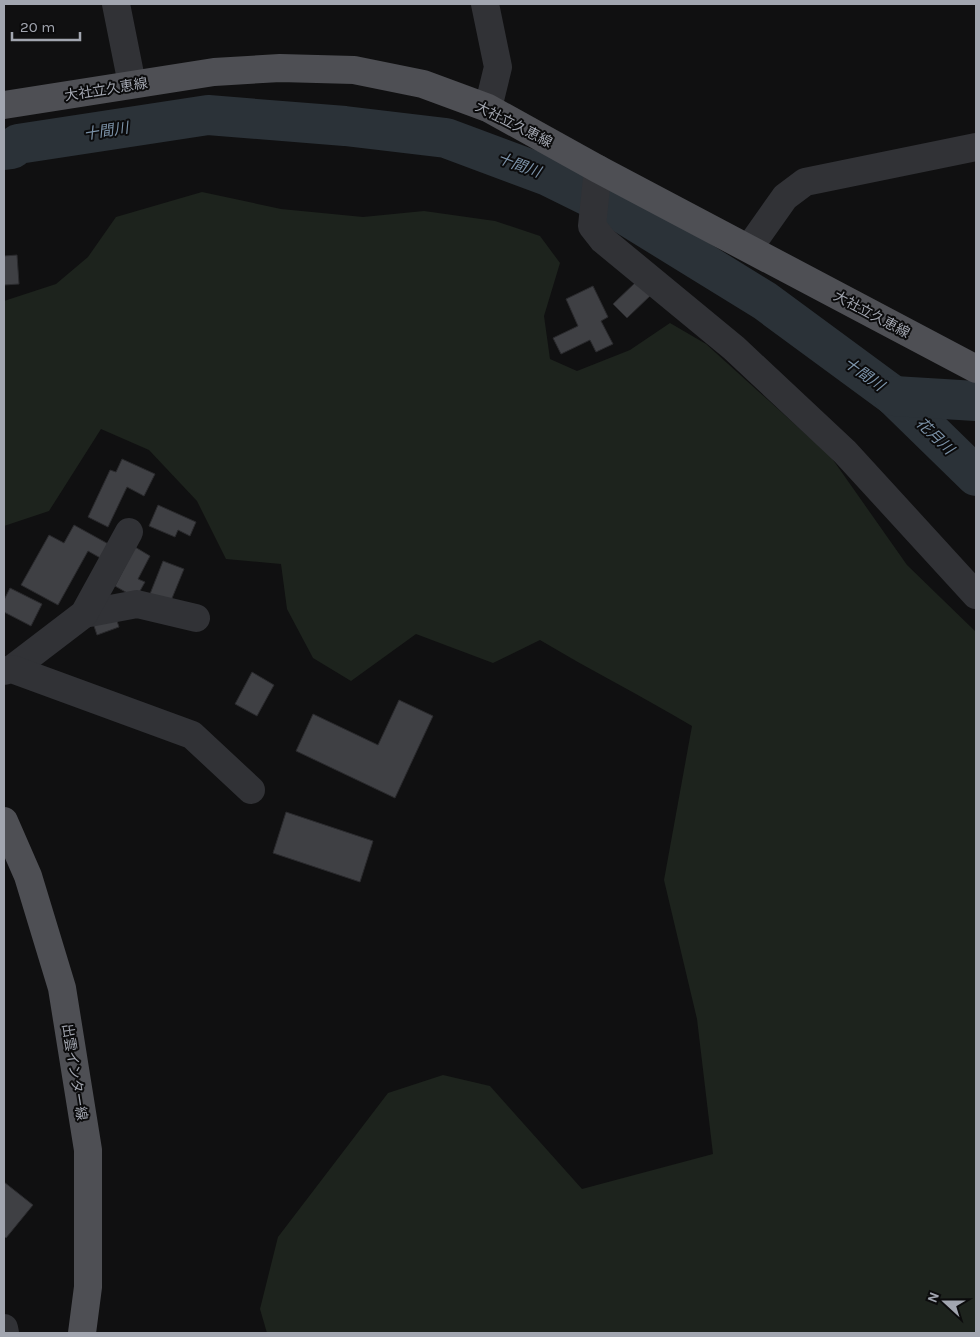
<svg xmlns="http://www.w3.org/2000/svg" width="980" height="1337" font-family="Karla,'Noto Sans JP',sans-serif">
<rect width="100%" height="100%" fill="#101011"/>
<path fill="#1d231d" d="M202 192 281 209 363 217 424 211 495 221 540 236 560 263 544 316 550 359 577 371 630 350 670 323 706 344 831 457 907 565 976 632V1333H267L260 1309 278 1237 388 1093 443 1075 490 1086 582 1189 713 1154 697 1019 664 880 692 726C642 696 590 670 540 640L493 663 416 634 351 681 313 658 287 609 281 564 226 559 197 501 149 450 101 429 49 511 4 526V301L56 284 88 257 116 217Z"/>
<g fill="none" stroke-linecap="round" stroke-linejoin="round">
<g stroke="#2b3238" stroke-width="40">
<polyline points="4,150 12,149 18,144 208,115 345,126 446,138 548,176 619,211 765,301 894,396 976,476"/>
<polyline points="894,396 976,401"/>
</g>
</g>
<g fill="#3f4044" stroke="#2a2a2d">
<polygon points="17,255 19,284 4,285 4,256"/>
<polygon points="637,281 651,295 627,318 613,304"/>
<polygon points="593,286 608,317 601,321 613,344 596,352 590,340 561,354 553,338 578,326 566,299"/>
<polygon points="122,459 155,474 144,496 127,487 108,527 88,517 110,470 116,472"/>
<polygon points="158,505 196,522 190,536 178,530 175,537 149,526"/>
<polygon points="74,525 112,546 104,560 88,551 58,605 21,585 49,535 64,543"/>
<polygon points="135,547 150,556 138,579 145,582 136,598 115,586"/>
<polygon points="163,561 184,569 168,608 148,599"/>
<polygon points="10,588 42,604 31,626 4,612 4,600"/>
<polygon points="115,615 119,627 97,635 93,623"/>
<polygon points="252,672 274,685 257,716 235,704"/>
<polygon points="399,700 433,716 395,798 296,751 313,714 378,745"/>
<polygon points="286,812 373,841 360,882 273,853"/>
<polygon points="4,1182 33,1205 6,1238 4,1236"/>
</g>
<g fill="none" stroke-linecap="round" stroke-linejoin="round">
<g stroke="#313236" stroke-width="28">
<polyline points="116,4 132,84"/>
<polyline points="485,4 498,67 488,108"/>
<polyline points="598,169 592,226 603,240 734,348 845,452 976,595"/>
<polyline points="749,248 785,197 805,182 976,147"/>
<polyline points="84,614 137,604 196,618"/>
<polyline points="12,669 84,614 129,532"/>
<polyline points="4,671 12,669 192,735 251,790"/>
<polyline points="4,1328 5,1333"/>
</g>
<g stroke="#4e4f54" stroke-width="28">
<polyline points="4,105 214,72 280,68 354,70 423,84 488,108 598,169 976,369"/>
<polyline points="4,821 28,876 62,988 88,1150 88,1287 82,1333"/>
</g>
</g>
<g text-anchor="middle" stroke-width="4" stroke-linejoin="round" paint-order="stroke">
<g font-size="14" fill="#a2a6b0" stroke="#0b0b0c">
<text transform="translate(106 89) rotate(-9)" y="5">大社立久恵線</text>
<text transform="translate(514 124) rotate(27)" y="5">大社立久恵線</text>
<text transform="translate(872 314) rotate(28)" y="5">大社立久恵線</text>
<text transform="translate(75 1072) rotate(81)" y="5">出雲インター線</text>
</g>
<g font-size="15" font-style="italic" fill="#7c93a9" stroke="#0b0b0c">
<text transform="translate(106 131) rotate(-9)" y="5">十間川</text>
<text transform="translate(519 165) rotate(20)" y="5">十間川</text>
<text transform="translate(864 374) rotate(36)" y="5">十間川</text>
<text transform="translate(935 436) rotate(44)" y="5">花月川</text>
</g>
</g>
<rect width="980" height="1337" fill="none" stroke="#a2a6b0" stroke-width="10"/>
<g transform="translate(945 1302) rotate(291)" stroke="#0b0b0c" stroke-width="4" paint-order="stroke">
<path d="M0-4L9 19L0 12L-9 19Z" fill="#a2a6b0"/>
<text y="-8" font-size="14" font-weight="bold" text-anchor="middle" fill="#a2a6b0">N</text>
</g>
<path d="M12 32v8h68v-8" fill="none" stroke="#a2a6b0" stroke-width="2.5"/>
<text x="20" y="32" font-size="15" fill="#a2a6b0" stroke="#0b0b0c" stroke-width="4" paint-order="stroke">20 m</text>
</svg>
